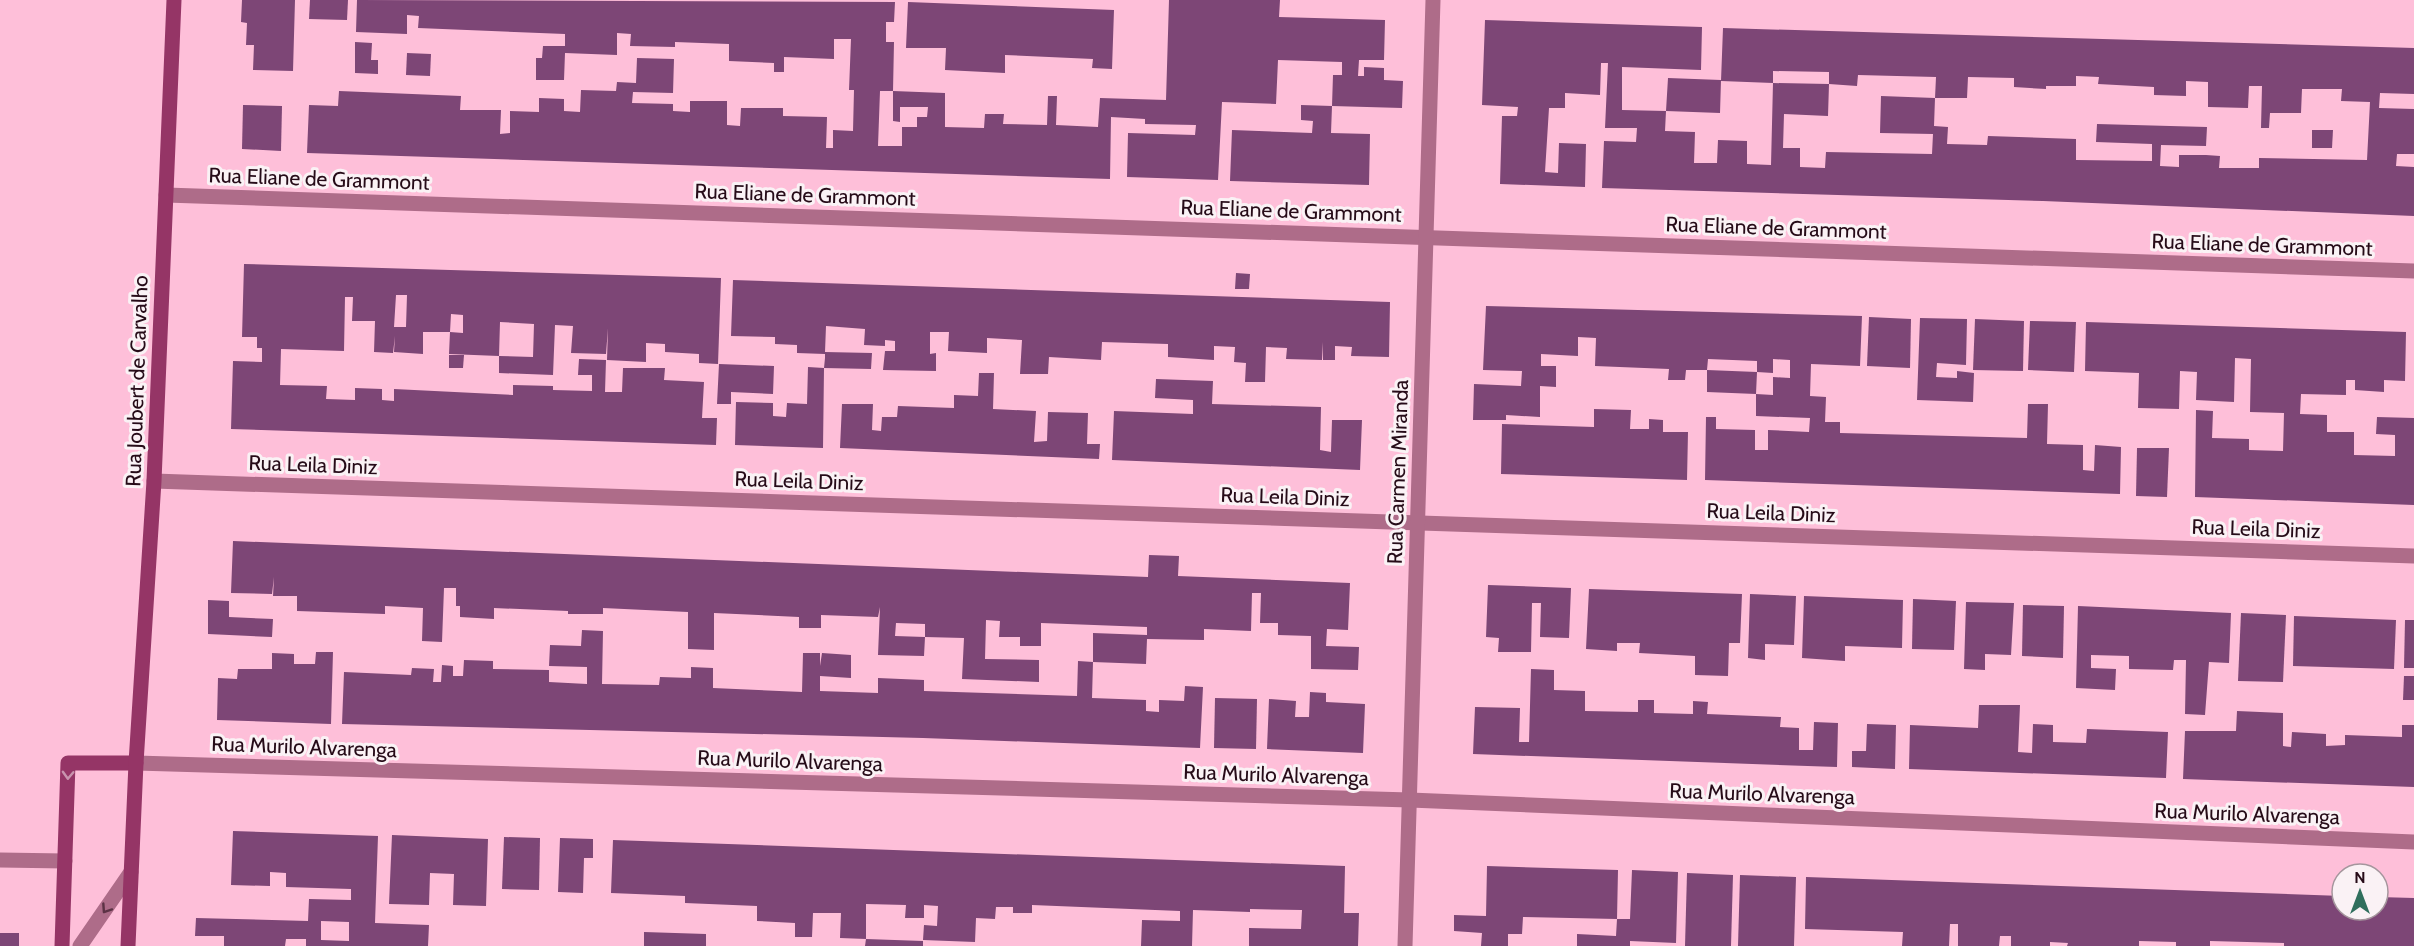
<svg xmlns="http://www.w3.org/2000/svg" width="2414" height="946" font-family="Cabin,sans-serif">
<rect width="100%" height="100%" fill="#febfd9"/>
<g fill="#7d4676" fill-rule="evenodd">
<polygon points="242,0 295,0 293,71 253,70 254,45 246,45 247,23 241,22"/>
<polygon points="310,0 348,0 347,20 309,19"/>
<polygon points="357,0 895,2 894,22 886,22 886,42 894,42 893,91 880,91 878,146 902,146 902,127 917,127 917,117 927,117 928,107 900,107 900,122 893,121 893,91 945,93 945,127 984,128 985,114 1004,114 1003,124 1047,125 1048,96 1057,96 1056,125 1098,127 1100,98 1166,100 1169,0 1280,0 1279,17 1385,20 1384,60 1359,60 1358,76 1364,76 1364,67 1384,68 1384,80 1403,81 1402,108 1332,106 1333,75 1342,75 1342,62 1278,60 1276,104 1222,102 1218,180 1127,177 1128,133 1195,135 1196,125 1145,124 1145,119 1111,117 1110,179 307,153 309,105 338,106 339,91 461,96 460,110 501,110 500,134 510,133 510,111 539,112 539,98 564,99 564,111 580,112 581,90 616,91 617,82 636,83 637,58 674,59 673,93 633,92 632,103 673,104 673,111 690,112 690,101 727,101 727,125 740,126 741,108 783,108 783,116 827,117 826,148 833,148 833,130 853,131 854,90 849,90 851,39 834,39 834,59 784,57 784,72 774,72 774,63 729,61 729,44 675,42 675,47 630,46 631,34 617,33 617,55 565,53 564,80 536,80 536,58 542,58 543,46 565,46 565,34 418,28 419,16 407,15 407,34 356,32"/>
<polygon points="908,2 1114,10 1112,69 1092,68 1093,59 1005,55 1005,73 945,70 946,48 906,48"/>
<polygon points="1485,20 1702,27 1701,70 1622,67 1622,110 1666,111 1668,78 1721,80 1720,113 1666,111 1665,131 1695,132 1694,163 1717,163 1718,140 1747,141 1747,164 1771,165 1773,83 1829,84 1828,116 1784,114 1783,148 1800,148 1800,167 1825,168 1826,152 1932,154 1933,134 1880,133 1881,96 1935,98 1934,126 1948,127 1947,144 1987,145 1988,136 2076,139 2076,160 2152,161 2152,144 2096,142 2097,124 2207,127 2206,146 2161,145 2160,166 2179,167 2179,155 2206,155 2220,156 2219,168 2259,168 2259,158 2367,160 2370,102 2341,101 2342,89 2302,89 2301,113 2270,113 2269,128 2261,128 2262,86 2249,86 2248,108 2208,107 2208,82 2186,81 2186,96 2154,95 2154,87 2098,84 2099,77 2076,76 2076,86 2046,86 2046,89 2014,87 2014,78 1968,77 1967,98 1935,98 1936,77 1858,75 1857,86 1829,84 1829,72 1773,71 1773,83 1721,81 1723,28 2414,48 2414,94 2380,93 2379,108 2414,109 2414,154 2397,154 2396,166 2414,167 2414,216 2043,201 1602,188 1604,141 1636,142 1637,128 1605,128 1608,63 1601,63 1600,95 1565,93 1565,108 1549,108 1545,172 1558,173 1559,143 1586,144 1585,187 1500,184 1502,116 1517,116 1518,107 1482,105"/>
<polygon points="355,42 372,43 371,60 378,60 378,74 355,73"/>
<polygon points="407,53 431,54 430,76 406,75"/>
<polygon points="243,105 282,106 281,151 242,149"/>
<polygon points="1301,105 1332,106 1331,133 1370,134 1369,185 1230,181 1232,130 1312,133 1313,121 1301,120"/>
<polygon points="2312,130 2333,130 2332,148 2312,148"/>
<path d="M244 264 721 278 718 364 699 363V354L665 352V344L646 343V362L607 360 608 328 606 354 571 353 573 326 555 325 553 375 499 373V356L533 357 534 324 500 322 499 356 449 354 450 332 463 333V315L451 314 450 332H423V354L394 352 395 336 393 353 374 352 375 321H352L353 297H345L344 351 281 349 280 385 327 386 326 399 355 400V388L382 389V400L394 401V389L513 395V385L553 386V390L592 391V375H578L579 359 606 360 605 392H622L623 368H665L664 380 704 382 702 418H717L716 445 231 429 233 361 262 362V348H257V337H242ZM396 295H407L406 327H394Z"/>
<polygon points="1236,273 1250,274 1249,289 1235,289"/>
<polygon points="733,280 1390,302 1389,357 1351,356 1352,347 1335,346 1335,360 1323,360 1323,342 1322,360 1286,359 1287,348 1266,347 1265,382 1245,382 1246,363 1234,362 1235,347 1214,346 1214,360 1168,357 1168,344 1102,342 1101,360 1049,357 1048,374 1020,374 1022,340 987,338 987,353 948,351 949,332 930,332 930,354 936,353 936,371 883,370 885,351 895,351 895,341 885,340 885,346 864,345 865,329 826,326 825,352 872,353 871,369 824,368 825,358 825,354 797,353 797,345 775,344 775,337 731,336"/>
<polygon points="1486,306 1862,316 1860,366 1811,364 1810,396 1826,397 1825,422 1840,422 1840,433 2027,438 2028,404 2048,404 2047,444 2083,445 2083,470 2094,471 2095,445 2121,447 2120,494 1705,480 1706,417 1716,417 1716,429 1755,430 1755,450 1768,450 1768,430 1809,432 1810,418 1756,416 1756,394 1773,395 1773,377 1790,378 1790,360 1773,359 1773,373 1757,372 1757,361 1708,359 1707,370 1757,372 1756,394 1707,392 1707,370 1686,370 1685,380 1668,380 1669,369 1595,366 1596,338 1578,337 1578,356 1541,354 1541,366 1556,366 1556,387 1540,386 1540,417 1506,415 1506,420 1473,420 1474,384 1521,386 1522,371 1483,370"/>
<polygon points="1869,317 1911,319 1910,368 1867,366"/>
<polygon points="1920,318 1967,319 1966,365 1937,363 1936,377 1957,378 1957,371 1974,373 1973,402 1917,400"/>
<polygon points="1975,319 2024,321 2023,371 1973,370"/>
<polygon points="2030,321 2076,322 2074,372 2028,370"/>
<polygon points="2086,322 2406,332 2405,381 2384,380 2384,392 2355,390 2355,380 2346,380 2346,395 2301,394 2300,414 2327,415 2327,432 2354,432 2354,455 2395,456 2395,435 2376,434 2377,417 2414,418 2414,505 2195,497 2196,410 2213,411 2212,438 2249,439 2249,450 2283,451 2284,413 2250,412 2251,359 2235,358 2234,402 2196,400 2197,372 2180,371 2179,409 2138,408 2139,373 2085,371"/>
<polygon points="449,355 464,355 463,368 449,368"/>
<polygon points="719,364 774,366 773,394 731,392 731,404 717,404"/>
<polygon points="808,367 824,368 823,448 735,445 736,402 773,403 773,416 786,417 787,403 807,404"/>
<polygon points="979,373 994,373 993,409 1036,411 1034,442 1047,441 1048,412 1088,413 1087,444 1100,444 1099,459 840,448 842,404 873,404 872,430 881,431 882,417 897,417 898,406 954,408 954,395 978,396"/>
<polygon points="1156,379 1213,381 1212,404 1321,407 1320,450 1331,452 1332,420 1362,420 1360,470 1112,460 1114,411 1193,414 1193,400 1155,398"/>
<polygon points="1594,409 1631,410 1630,429 1649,429 1649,419 1663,420 1663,432 1688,432 1687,480 1501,474 1502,424 1594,427"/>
<polygon points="2137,448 2169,448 2167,497 2136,496"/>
<polygon points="233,541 1148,577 1149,555 1179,556 1178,576 1350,583 1348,630 1327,629 1326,646 1359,647 1358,670 1311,669 1311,636 1278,635 1278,623 1260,623 1261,593 1252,593 1251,631 1204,629 1204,640 1147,639 1146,664 1093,662 1093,633 1147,635 1147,627 1041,623 1041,646 1020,646 1020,637 999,637 1000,621 986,620 985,659 1039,660 1039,682 962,679 964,638 925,637 925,624 896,623 895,636 925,637 924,656 878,655 880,607 878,617 821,615 821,628 799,628 799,617 714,613 714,650 688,649 688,612 603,608 603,614 568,614 568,611 494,608 494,619 460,617 460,606 456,606 456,588 444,588 442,642 422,641 423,608 385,606 385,614 297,611 297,596 273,596 274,577 272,594 231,593"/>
<polygon points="1488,585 1571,588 1569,638 1540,637 1541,603 1532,603 1531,652 1498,652 1499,638 1486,637"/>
<polygon points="1589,589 1742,594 1740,643 1729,643 1728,676 1695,675 1695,656 1639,653 1640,643 1617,643 1617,651 1586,649"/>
<polygon points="1750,594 1796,596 1794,645 1765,644 1765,660 1748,658"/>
<polygon points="1804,596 1903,600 1902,648 1845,646 1845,661 1802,658"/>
<polygon points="1913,599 1956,601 1954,650 1912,649"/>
<polygon points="208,600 229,601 229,617 273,619 272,637 208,634"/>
<polygon points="1966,602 2014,603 2011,655 1985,654 1985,670 1964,669"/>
<polygon points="2023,605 2064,606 2063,658 2022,656"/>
<polygon points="2078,606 2231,613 2229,663 2209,662 2205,715 2185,714 2186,660 2174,660 2173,670 2129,669 2129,656 2091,655 2091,668 2116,669 2115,690 2076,688"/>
<polygon points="2241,613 2286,615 2283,682 2238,681"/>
<polygon points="2294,616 2396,620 2394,669 2293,666"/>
<polygon points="2405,620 2414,620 2414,668 2404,668"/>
<polygon points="582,630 603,631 602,684 659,685 660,677 691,678 691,667 713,668 713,688 802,692 803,653 820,653 820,666 822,653 851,655 851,678 820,676 820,691 878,693 878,678 924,680 924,691 1077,696 1078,661 1093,662 1092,698 1146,700 1146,711 1159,712 1159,700 1184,701 1185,686 1203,687 1200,748 923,738 342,724 344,672 411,675 412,668 434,669 433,682 441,682 442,665 453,666 453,676 463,676 464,660 493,661 493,669 549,670 549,682 587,684 587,667 549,666 550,645 581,646"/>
<polygon points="316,652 333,652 331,724 217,720 218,678 237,679 238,669 272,669 272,653 294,654 294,664 315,664"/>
<polygon points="1531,669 1554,670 1554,690 1585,691 1585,711 1638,712 1638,700 1654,700 1654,713 1693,714 1693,701 1708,702 1707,714 1781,717 1780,727 1799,728 1799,750 1813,750 1814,722 1838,723 1837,767 1473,754 1475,707 1520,708 1519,742 1529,742"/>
<polygon points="2404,676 2414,676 2414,700 2403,700"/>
<polygon points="1310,692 1326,693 1326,702 1365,704 1363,753 1267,749 1269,699 1296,701 1295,717 1309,717"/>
<polygon points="1215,698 1257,699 1256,749 1214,748"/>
<polygon points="1979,705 2020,705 2018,752 2032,753 2033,724 2053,725 2053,742 2086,743 2087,729 2168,732 2166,778 1909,769 1910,725 1978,728"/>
<polygon points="2237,711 2283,713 2283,746 2291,747 2292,732 2326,734 2326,746 2345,745 2345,735 2402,737 2402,725 2414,725 2414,787 2183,779 2185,731 2236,731"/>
<polygon points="1867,724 1896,725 1895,769 1852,767 1852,751 1866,751"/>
<path d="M233 831 378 836 375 923 429 925 428 946H306V939H286L285 946H224V936H195L196 918 308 921 309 899 351 900V889L286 887V873L270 872V886L231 885ZM321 921 349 922V941L321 940Z"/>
<polygon points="392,835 488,839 486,906 453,905 454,874 430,873 429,905 389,904"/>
<polygon points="504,837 540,838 539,890 502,889"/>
<polygon points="560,838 593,839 593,858 584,858 583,893 558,892"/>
<polygon points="613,840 1345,866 1344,913 1359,913 1358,946 1249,946 1249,928 1301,929 1302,910 1250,909 1250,912 1193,910 1192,946 1141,946 1142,920 1180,921 1180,911 1032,905 1032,913 1013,913 1013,907 996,907 995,919 976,918 975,942 923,940 924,925 937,926 938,906 924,905 924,918 905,918 906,905 866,904 866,939 840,938 841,913 813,913 812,937 795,937 795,923 757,921 757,906 685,903 685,896 611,893"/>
<polygon points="1487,866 1618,870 1617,919 1523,917 1522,934 1508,934 1508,946 1481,946 1482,933 1454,931 1454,915 1486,916"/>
<polygon points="1632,870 1678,872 1676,943 1630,941 1630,946 1577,946 1577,934 1616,936 1617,919 1630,919"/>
<polygon points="1687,873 1733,875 1731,946 1685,946"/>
<polygon points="1740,875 1796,877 1794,946 1738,946"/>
<polygon points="1806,877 2342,896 2342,910 2378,910 2378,897 2414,898 2414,946 2284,946 2284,943 2210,941 2210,946 2176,946 2176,942 2139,941 2139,946 2067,946 2068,943 2050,942 2050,946 2011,946 2011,936 2000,936 1999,946 1958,946 1958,924 1950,924 1949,946 1902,946 1903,932 1805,929"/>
<polygon points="644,932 706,934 706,946 644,946"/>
<rect x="0" y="933" width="19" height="13"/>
<polygon points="866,939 923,941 923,946 865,946"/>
</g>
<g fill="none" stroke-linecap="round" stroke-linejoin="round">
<g stroke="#ae6c89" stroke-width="15">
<polyline points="166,195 2414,271"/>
<polyline points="154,481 2414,556"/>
<polyline points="136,763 1410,800 2414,842"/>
<polyline points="0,860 65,861"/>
<polyline points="80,946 131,872"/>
<polyline points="1405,946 1433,0"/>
</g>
<g stroke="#953566" stroke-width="15">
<polyline points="62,946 68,763 136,763"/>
<polyline points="128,946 136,763 154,481 174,0"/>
</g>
</g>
<defs><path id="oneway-chevron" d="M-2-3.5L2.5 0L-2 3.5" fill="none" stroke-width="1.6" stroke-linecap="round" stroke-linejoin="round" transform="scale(1.5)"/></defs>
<use stroke="#c894ae" href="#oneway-chevron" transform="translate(68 775) rotate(92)"/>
<use stroke="#5c3245" href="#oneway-chevron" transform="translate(106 909) rotate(124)"/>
<g text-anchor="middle" stroke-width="6" stroke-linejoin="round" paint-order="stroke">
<g font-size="21" fill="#260b18" stroke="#faf2f5">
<text transform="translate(319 179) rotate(2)" y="7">Rua Eliane de Grammont</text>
<text transform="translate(805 195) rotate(2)" y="7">Rua Eliane de Grammont</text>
<text transform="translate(1291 211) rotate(2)" y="7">Rua Eliane de Grammont</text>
<text transform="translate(1776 228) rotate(2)" y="7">Rua Eliane de Grammont</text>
<text transform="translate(2262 245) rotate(2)" y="7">Rua Eliane de Grammont</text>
<text transform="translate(137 381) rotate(-88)" y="7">Rua Joubert de Carvalho</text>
<text transform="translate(313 465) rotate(2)" y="7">Rua Leila Diniz</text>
<text transform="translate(1398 472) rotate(-88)" y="7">Rua Carmen Miranda</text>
<text transform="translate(799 481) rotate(2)" y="7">Rua Leila Diniz</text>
<text transform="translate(1285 497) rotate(2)" y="7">Rua Leila Diniz</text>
<text transform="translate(1771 513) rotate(2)" y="7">Rua Leila Diniz</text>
<text transform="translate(2256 529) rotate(2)" y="7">Rua Leila Diniz</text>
<text transform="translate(304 747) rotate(2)" y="7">Rua Murilo Alvarenga</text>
<text transform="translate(790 761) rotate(2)" y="7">Rua Murilo Alvarenga</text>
<text transform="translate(1276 775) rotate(2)" y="7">Rua Murilo Alvarenga</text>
<text transform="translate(1762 794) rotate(2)" y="7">Rua Murilo Alvarenga</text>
<text transform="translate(2247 814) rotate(2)" y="7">Rua Murilo Alvarenga</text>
</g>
</g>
<g transform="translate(2360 892)"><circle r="28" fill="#faf2f5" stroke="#a5969d" stroke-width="1.5"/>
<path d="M0-4.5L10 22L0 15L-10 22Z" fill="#306f5d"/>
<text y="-9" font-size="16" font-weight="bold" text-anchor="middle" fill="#260b18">N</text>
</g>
</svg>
